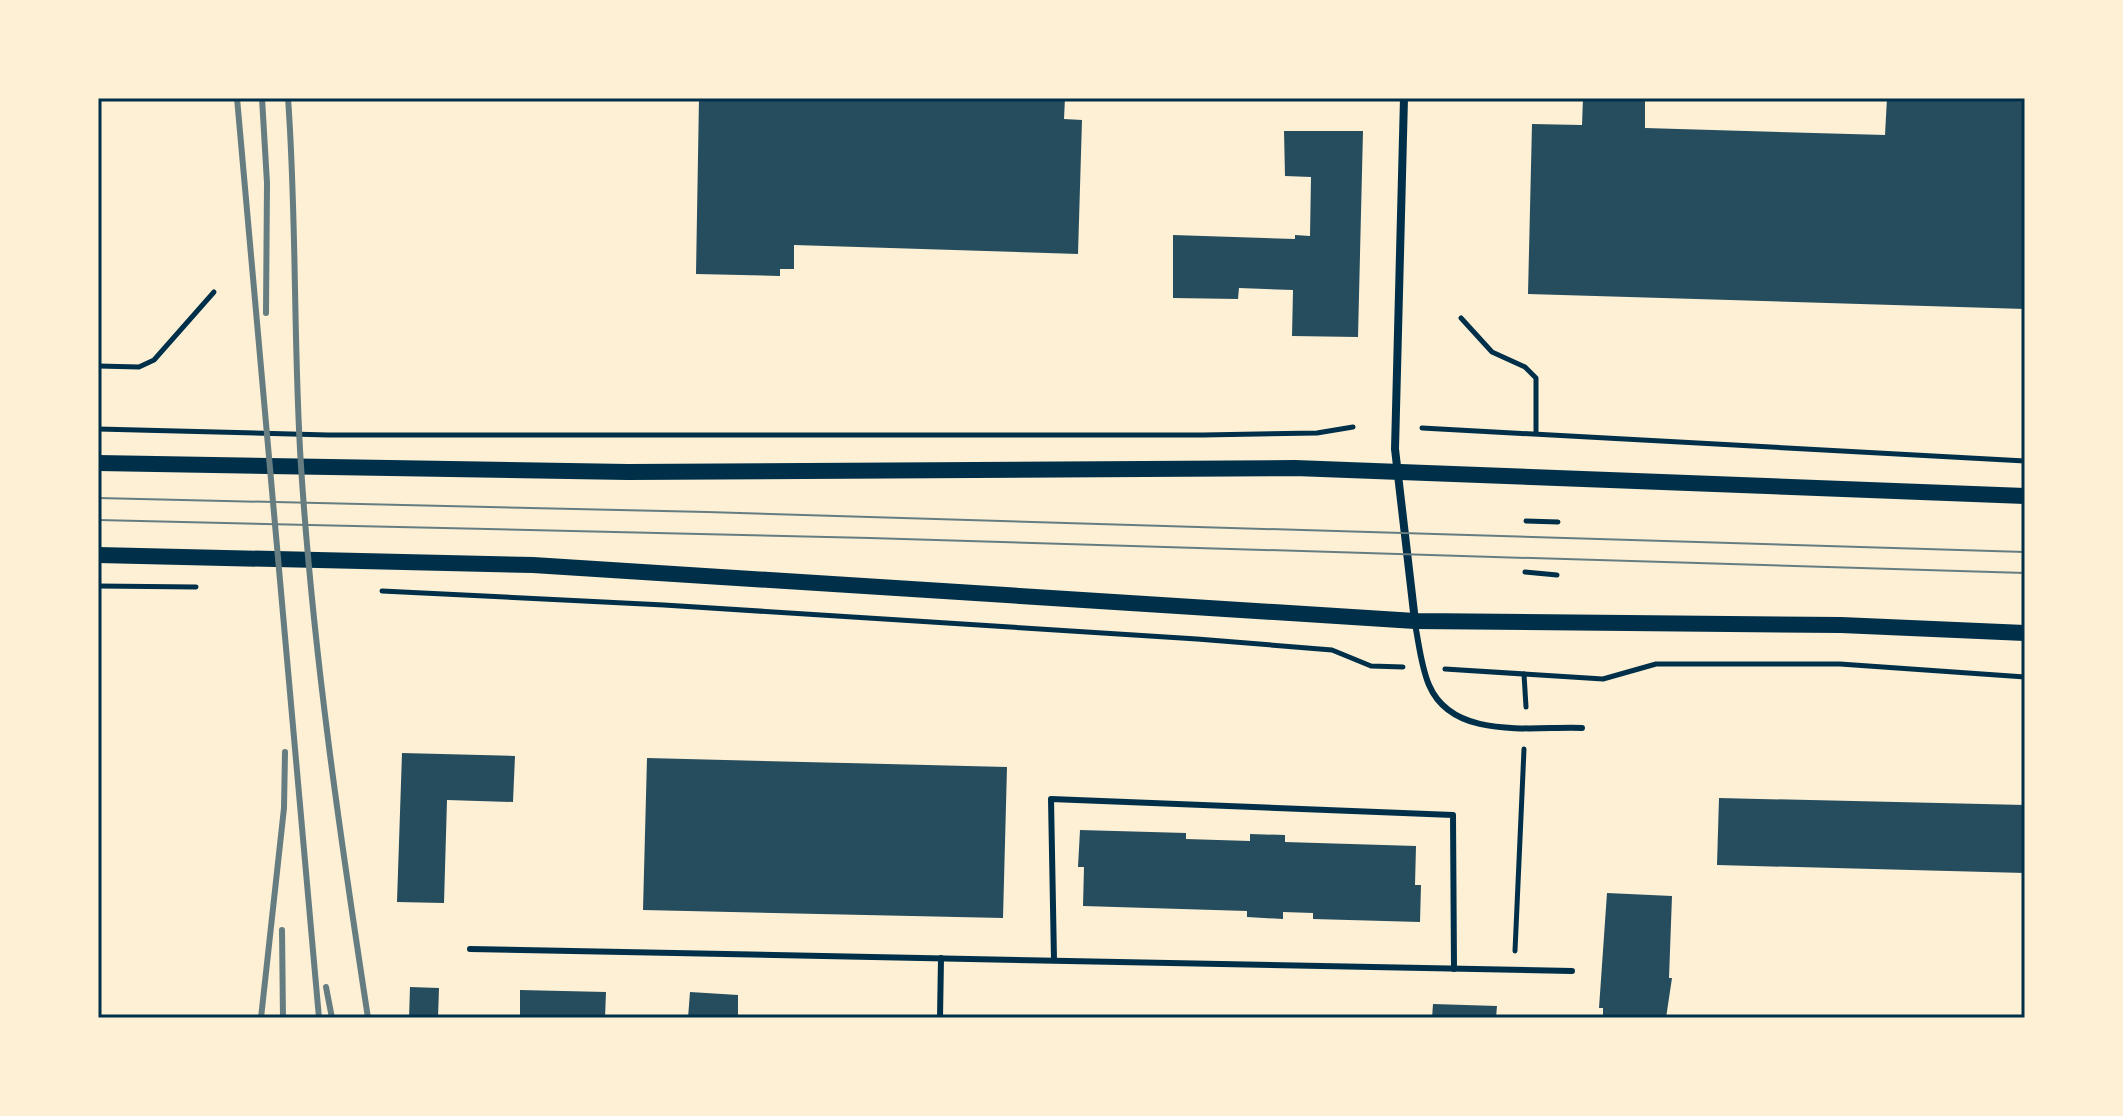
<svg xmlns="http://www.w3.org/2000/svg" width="2123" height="1116" font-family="'DejaVu Sans',sans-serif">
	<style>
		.building { fill: #264d5e }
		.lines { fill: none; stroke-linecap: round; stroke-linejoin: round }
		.path { stroke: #003049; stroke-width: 5 }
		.service { stroke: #003049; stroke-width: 6 }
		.minor { stroke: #003049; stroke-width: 8 }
		.secondary { stroke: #003049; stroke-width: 16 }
		.tram { stroke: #657d81; stroke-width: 2 }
		.rail { stroke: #657d81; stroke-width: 6 }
		.neatline { fill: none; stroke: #003049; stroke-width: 3 }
	</style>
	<rect width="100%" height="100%" fill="#fdf0d5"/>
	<g class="building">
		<path d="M699 98H1065L1064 119 1082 120 1078 254 794 245V269H780V276L696 274Z"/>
		<path d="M1583 98H1645V128L1885 135 1887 98H2025V309L1528 294 1532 124 1582 125Z"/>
		<path d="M1284 131H1363L1358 337 1292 336 1293 290 1239 288 1238 299 1173 298V235L1295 239V235L1310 236 1311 177 1285 176Z"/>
		<path d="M402 753 515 756 513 802 447 800 444 903 397 902Z"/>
		<path d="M647 758 1007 767 1003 918 643 910Z"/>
		<path d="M1719 798 2025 805V873L1717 865Z"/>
		<path d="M1080 830 1186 833V839L1250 841V834L1285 835V842L1416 846 1415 885H1421L1420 922 1313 919V913L1283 912V919L1247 917V911L1083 906 1084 867H1078Z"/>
		<path d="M1607 893 1672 896 1669 978H1672L1666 1018H1603V1008H1599Z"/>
		<path d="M410 987 439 988 438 1018H409Z"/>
		<path d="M520 990 606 992 605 1018H520Z"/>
		<path d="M690 992 738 995V1018H688Z"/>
		<path d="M1433 1004 1497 1006 1496 1018H1432Z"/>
	</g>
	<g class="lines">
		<g class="path">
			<path d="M1461 318 1492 352 1525 367 1536 378V433"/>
			<path d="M98 366 139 367 154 360 214 292"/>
			<path d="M1422 428 2025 461"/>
			<path d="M98 429 328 435H1203L1317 433 1353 427"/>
			<path d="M1526 521 1558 522"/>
			<path d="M1525 572 1557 575"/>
			<path d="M98 586 196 587"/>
			<path d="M382 591 664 605 1197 639 1332 650 1371 666 1403 667"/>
			<path d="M1445 669 1603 679 1656 664H1840L2025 677"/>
			<path d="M1524 674 1526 707"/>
			<path d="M1515 951 1524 749"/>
		</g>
		<g class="service">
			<path d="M1415 624C1419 644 1421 666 1429 685 1453 741 1532 726 1582 728"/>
			<path d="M470 949 1572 971"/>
			<path d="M1054 960 1051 799 1453 815 1454 969"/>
			<path d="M940 1018 941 958"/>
		</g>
		<path class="minor" d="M1404 98 1395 449 1415 621"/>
		<g class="secondary">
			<path d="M98 463 628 472 1295 468 2025 496"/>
			<path d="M98 555 533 565 1415 621 1841 625 2025 633"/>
		</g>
		<g class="tram">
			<path d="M98 498 707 512 2025 552"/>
			<path d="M98 520 870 538 2025 573"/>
		</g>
		<g class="rail">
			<path d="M237 98 319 1018"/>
			<path d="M262 98 267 183 266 313"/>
			<path d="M288 98C297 220 293 344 301 466 313 651 340 835 368 1018"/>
			<path d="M282 930 283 1018"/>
			<path d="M326 987 332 1018"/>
			<path d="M261 1018 284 808 285 752"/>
		</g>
	</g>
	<rect width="2123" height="1116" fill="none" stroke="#fdf0d5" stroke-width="200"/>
	<rect x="100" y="100" width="1923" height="916" class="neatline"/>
</svg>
